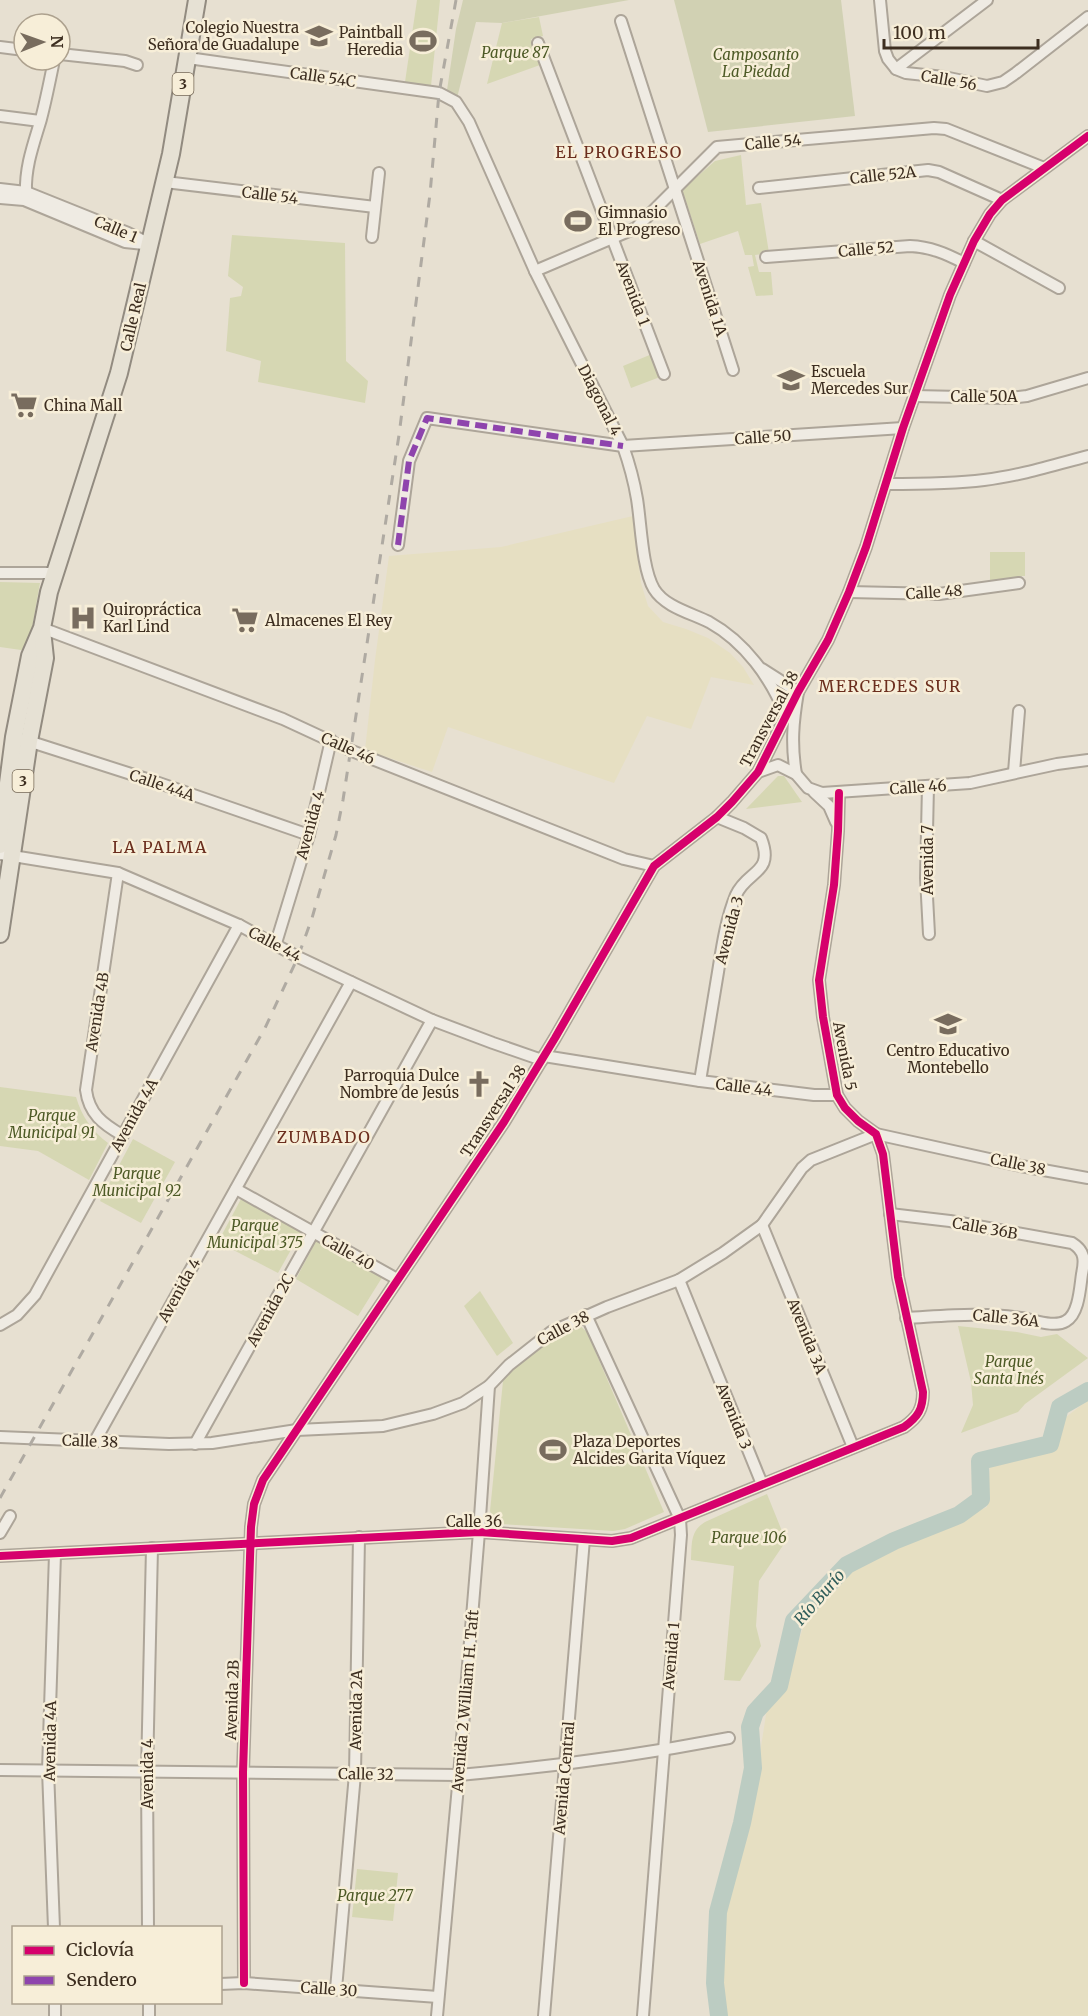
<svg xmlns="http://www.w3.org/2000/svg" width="1088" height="2016" font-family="Merriweather,serif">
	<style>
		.farmland { fill: #e6dfc2 }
		.green { fill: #d6d7b3 }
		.cemetery { fill: #d1d1b3 }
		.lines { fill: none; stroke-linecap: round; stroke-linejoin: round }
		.river { stroke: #bcccc2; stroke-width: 18 }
		.street-casing { stroke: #ada599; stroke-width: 14 }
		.primary-casing { stroke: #928b80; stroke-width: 20 }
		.street { stroke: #efebe3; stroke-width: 10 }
		.primary { stroke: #e6e1d4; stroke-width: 16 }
		.rail { stroke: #afaaa2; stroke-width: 3; stroke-dasharray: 10 10; stroke-linecap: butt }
		.quiet { stroke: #8e44ad; stroke-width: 6; stroke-dasharray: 12 6; stroke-linecap: butt }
		.cycleway-casing { stroke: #f7eed8; stroke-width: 11 }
		.cycleway { stroke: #d6006c; stroke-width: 8 }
		.labels { text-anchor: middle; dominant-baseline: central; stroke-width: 5; stroke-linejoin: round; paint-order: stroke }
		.shield { fill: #f7eed8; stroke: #756857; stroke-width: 1.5 }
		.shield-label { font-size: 14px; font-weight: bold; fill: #3d2e20 }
		.poi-label { font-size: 15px; fill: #3d2e20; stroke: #f7eed8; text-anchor: start }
		.park-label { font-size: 15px; font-style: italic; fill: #4d5a26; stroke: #f7eed8 }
		.street-label { font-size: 15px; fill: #3d2e20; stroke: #f7eed8 }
		.neighbourhood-label { font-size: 16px; letter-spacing: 1.5px; fill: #6b2e1e; stroke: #f7eed8 }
		.water-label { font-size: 16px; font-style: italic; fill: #2f5d5a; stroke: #f7eed8 }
	</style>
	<rect width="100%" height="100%" fill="#e7e0d1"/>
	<g class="farmland">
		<path d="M633 516 641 583 648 606 663 622 686 629 708 638 730 653 743 667 754 685 711 677 691 729 647 716 614 783 448 727 432 772 365 750 375 660 389 556 501 547Z"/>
		<path d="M1088 1400V2016H726L723 1989 724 1913 749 1823 768 1702 783 1691 804 1624 855 1567 987 1507 990 1466 1055 1447 1066 1417Z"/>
	</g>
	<g class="green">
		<path d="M417 0H440L431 86 405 82Z"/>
		<path d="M539 17 543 36 531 39 540 65 487 84 502 23Z"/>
		<path d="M741 155 746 205 761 203 769 253 755 255 759 272H771L773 295 756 296 748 267 754 266 752 255H745L738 231 700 244 682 190 715 161Z"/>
		<path d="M232 235 345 243 346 361 368 381 365 403 258 382 261 361 226 351 230 298 241 296 243 287 228 276Z"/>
		<path d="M652 354 660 377 631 388 623 366Z"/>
		<path d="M990 552H1025V576C1013 576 1004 585 990 587Z"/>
		<path d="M0 582 40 583 28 651 0 647Z"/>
		<path d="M778 776H784L802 802 746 809Z"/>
		<path d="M0 1087 76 1097C82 1117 92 1131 108 1143L89 1180 38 1151 0 1146Z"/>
		<path d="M133 1139 175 1162 141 1223 100 1201Z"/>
		<path d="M241 1199 301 1232 278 1273 218 1242Z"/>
		<path d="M317 1239 383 1276 358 1316 296 1279Z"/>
		<path d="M480 1291 513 1343 497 1356 464 1306Z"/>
		<path d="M579 1325 587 1332 664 1512 625 1529 613 1531 500 1524 494 1521 490 1511 503 1381C512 1362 558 1329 579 1325Z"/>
		<path d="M958 1326 1017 1332 1041 1337 1057 1334 1088 1358 1025 1404 1018 1412 961 1433 973 1405 971 1382Z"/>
		<path d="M767 1494 786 1541 759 1581 756 1626 761 1646 740 1681 724 1680 734 1566 691 1560C692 1544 690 1531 705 1522Z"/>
		<path d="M357 1869 398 1873 393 1921 352 1917Z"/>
	</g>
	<g class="cemetery">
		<path d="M463 0H629L502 23 476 22 456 102 446 97 456 29Z"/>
		<path d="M674 0H841L855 116 708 132Z"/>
	</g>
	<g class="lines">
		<path class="river" d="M719 2016 715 1983 718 1912 742 1823 753 1768 750 1727 755 1712 779 1686 794 1621 847 1565 894 1541 959 1515 981 1499 980 1461 1050 1444 1060 1407 1088 1391"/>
		<defs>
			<g id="street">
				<path d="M880 0 885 51 888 59 896 69 906 73 944 77 987 86 1003 82 1016 73 1088 17"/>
				<path d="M621 21 733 370"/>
				<path d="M538 43 664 374"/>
				<path d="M0 47 24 50"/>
				<path d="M60 54 125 61 137 65"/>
				<path d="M188 58 439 93 456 102 469 122 535 271 623 446C629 463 634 481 637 499 641 523 642 569 654 589 665 607 691 613 709 622 745 642 771 678 786 716"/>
				<path d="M896 69 987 0"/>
				<path d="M0 116 40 121"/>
				<path d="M165 182 375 207"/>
				<path d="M759 188 928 170 939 172 1002 200"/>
				<path d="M0 189 26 192 128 233 150 244"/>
				<path d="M26 192C25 166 34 143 41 119 46 100 50 80 54 60"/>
				<path d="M0 198 24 200 125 242 144 244"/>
				<path d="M372 237 379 173"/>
				<path d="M974 241 1059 288"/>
				<path d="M766 257 910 246C930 247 945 253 964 263"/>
				<path d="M535 271 636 228 717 147 934 128 946 129 1044 168"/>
				<path d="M914 396 1009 398 1027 396 1088 378"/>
				<path d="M886 484C919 484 952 484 984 480 1019 476 1054 465 1088 456"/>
				<path d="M398 545 409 461 427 418 623 446 903 428"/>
				<path d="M0 573H55"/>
				<path d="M849 592 939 594 1019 583"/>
				<path d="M42 628 283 719 352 751 624 859 654 866"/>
				<path d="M762 669 798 692C793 722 791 744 796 774"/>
				<path d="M25 740 156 782 309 835"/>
				<path d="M758 772 778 765 796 774 808 788 822 793 970 783 1057 764 1088 760"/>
				<path d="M1014 772 1019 711"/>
				<path d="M928 786 926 878 929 934"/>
				<path d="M814 792 829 806 836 822"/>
				<path d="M0 854 118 873 239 925 298 957 432 1020 493 1043 542 1060"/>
				<path d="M118 873 86 1090C89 1114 103 1124 122 1135"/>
				<path d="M276 943 309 835 331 740"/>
				<path d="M544 1056 700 1081 814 1095H837"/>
				<path d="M700 1081C706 1045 712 1008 718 972 722 947 726 919 736 895 747 870 775 874 761 838L744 828 717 817"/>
				<path d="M236 1189 397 1279"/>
				<path d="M890 1214 950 1221 1072 1243C1085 1251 1085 1260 1082 1274 1080 1287 1079 1314 1066 1321 1055 1328 1034 1320 1021 1318 982 1312 945 1316 906 1318"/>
				<path d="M762 1225 853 1447"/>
				<path d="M679 1280 762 1484"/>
				<path d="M586 1315 680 1519 681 1535 643 2016"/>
				<path d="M0 1325 17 1315 35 1295 239 925"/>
				<path d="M0 1437 169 1444 212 1443 297 1430 383 1426 433 1414 463 1403 489 1386 509 1365 551 1332 607 1307 679 1280 723 1253 762 1225 802 1168 811 1160 876 1134 1021 1166 1088 1178"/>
				<path d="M95 1441 351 982"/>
				<path d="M195 1444 432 1020"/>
				<path d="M0 1533 10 1516"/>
				<path d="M0 1556 479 1532 612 1541 631 1538 904 1427C918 1417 923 1409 923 1392L898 1277 883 1154 876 1134 858 1121 845 1108 837 1095 823 1017 819 980 834 885 838 831 839 793"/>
				<path d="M0 1770 459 1775C550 1767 640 1755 729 1738"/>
				<path d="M54 1928 48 1770 55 1554"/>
				<path d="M148 1928 147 1772 152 1548"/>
				<path d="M244 1983 243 1772 251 1527 254 1504 263 1480 504 1122 555 1038 654 866 717 817 732 802 758 772 798 692 828 640 849 592 866 547 903 428 950 295 974 241 990 214 1002 200 1088 136"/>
				<path d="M220 1984 244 1983 438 1997"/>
				<path d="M336 1989 355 1774 359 1537"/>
				<path d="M149 2002V2016"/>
				<path d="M55 2016V2002"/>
				<path d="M437 2016 459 1775 479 1532 489 1386"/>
				<path d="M544 2016 584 1539"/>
			</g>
			<g id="primary">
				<path d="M0 845 14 737 30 656 42 628 49 592 119 373 171 154 197 0"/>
				<path d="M0 934 29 741 45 658 42 630"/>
			</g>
		</defs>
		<use href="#street" class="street-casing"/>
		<use href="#primary" class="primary-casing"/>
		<use href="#street" class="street"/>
		<use href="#primary" class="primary"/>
		<path class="rail" d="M0 1498 265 1028 298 957 312 918 336 835 343 800 399 435 430 194 439 93 456 0"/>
		<path class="quiet" d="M398 545 409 461 427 418 623 446"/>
		<defs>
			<g id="cycleway">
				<path d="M0 1556 479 1532 612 1541 631 1538 904 1427C918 1417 923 1409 923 1392L898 1277 883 1154 876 1134 858 1121 845 1108 837 1095 823 1017 819 980 834 885 838 831 839 793"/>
				<path d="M244 1983 243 1772 251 1527 254 1504 263 1480 504 1122 555 1038 654 866 717 817 732 802 758 772 798 692 828 640 849 592 866 547 903 428 950 295 974 241 990 214 1002 200 1088 136"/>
			</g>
		</defs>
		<use href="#cycleway" class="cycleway-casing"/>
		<use href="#cycleway" class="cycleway"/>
	</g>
	<defs>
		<symbol id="school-bare" viewBox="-9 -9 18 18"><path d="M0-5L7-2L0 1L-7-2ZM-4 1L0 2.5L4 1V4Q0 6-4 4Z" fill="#786c5e" stroke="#f7eed8" stroke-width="2.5" paint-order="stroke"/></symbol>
		<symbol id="stadium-bare" viewBox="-9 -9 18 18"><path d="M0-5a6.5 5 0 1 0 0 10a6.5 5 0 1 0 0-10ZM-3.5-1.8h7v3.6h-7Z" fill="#786c5e" stroke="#f7eed8" stroke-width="2.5" paint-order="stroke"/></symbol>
		<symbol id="supermarket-bare" viewBox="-9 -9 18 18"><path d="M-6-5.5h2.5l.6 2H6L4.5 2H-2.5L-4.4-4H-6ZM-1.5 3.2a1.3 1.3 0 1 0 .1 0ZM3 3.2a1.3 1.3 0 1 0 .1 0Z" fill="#786c5e" stroke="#f7eed8" stroke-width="2.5" paint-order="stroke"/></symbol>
		<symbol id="hospital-bare" viewBox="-9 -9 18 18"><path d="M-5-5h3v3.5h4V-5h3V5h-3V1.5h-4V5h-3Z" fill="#786c5e" stroke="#f7eed8" stroke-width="2.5" paint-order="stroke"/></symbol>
		<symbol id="church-bare" viewBox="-9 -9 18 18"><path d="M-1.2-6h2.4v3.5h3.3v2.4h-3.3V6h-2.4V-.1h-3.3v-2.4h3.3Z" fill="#786c5e" stroke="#f7eed8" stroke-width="2.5" paint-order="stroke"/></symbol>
	</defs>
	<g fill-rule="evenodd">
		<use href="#school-bare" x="300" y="17" width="38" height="38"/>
		<use href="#stadium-bare" x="404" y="22" width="38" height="38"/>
		<use href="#stadium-bare" x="559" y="202" width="38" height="38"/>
		<use href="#school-bare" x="772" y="361" width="38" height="38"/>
		<use href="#supermarket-bare" x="5" y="386" width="38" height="38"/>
		<use href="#hospital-bare" x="64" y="599" width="38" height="38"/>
		<use href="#supermarket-bare" x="226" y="601" width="38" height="38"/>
		<use href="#school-bare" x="929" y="1005" width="38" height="38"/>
		<use href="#church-bare" x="460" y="1065" width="38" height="38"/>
		<use href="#stadium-bare" x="534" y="1431" width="38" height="38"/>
	</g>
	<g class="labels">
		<g class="shield">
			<rect x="172.5" y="73" width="21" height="22" rx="4.5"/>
			<rect x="12.5" y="770" width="21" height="22" rx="4.5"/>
		</g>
		<g class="shield-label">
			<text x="183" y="84">3</text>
			<text x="23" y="781">3</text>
		</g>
		<g class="poi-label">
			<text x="299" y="27" text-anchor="end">Colegio Nuestra<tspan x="299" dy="17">Señora de Guadalupe</tspan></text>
			<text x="403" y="32" text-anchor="end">Paintball<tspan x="403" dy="17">Heredia</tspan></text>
			<text x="598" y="212">Gimnasio<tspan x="598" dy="17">El Progreso</tspan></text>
			<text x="811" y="371">Escuela<tspan x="811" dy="17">Mercedes Sur</tspan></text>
			<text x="44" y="405">China Mall</text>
			<text x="103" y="609">Quiropráctica<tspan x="103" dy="17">Karl Lind</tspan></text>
			<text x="265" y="620">Almacenes El Rey</text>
			<text x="948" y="1050" text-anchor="middle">Centro Educativo<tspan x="948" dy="17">Montebello</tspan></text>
			<text x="459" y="1075" text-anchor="end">Parroquia Dulce<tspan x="459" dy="17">Nombre de Jesús</tspan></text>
			<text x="573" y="1441">Plaza Deportes<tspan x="573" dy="17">Alcides Garita Víquez</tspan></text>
		</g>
		<g class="park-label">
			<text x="515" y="52">Parque 87</text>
			<text x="756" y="54">Camposanto<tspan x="756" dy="17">La Piedad</tspan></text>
			<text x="52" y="1115">Parque<tspan x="52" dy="17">Municipal 91</tspan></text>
			<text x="137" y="1173">Parque<tspan x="137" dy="17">Municipal 92</tspan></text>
			<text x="255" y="1225">Parque<tspan x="255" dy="17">Municipal 375</tspan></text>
			<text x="1009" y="1361">Parque<tspan x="1009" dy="17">Santa Inés</tspan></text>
			<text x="749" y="1537">Parque 106</text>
			<text x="375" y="1895">Parque 277</text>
		</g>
		<g class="street-label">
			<text transform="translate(323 77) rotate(8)">Calle 54C</text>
			<text transform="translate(949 80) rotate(10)">Calle 56</text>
			<text transform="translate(773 142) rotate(-5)">Calle 54</text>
			<text transform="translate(883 175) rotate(-6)">Calle 52A</text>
			<text transform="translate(270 195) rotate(7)">Calle 54</text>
			<text transform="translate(116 229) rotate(23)">Calle 1</text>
			<text transform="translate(866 249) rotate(-5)">Calle 52</text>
			<text transform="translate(633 293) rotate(69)">Avenida 1</text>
			<text transform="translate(710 298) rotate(72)">Avenida 1A</text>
			<text transform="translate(133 317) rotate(-77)">Calle Real</text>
			<text x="984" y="396">Calle 50A</text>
			<text transform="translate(600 400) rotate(63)">Diagonal 4</text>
			<text transform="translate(763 437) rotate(-4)">Calle 50</text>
			<text transform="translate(934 592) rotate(-4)">Calle 48</text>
			<text transform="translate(769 719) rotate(-62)">Transversal 38</text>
			<text transform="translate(348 748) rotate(24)">Calle 46</text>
			<text transform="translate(162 785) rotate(19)">Calle 44A</text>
			<text transform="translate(918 787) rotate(-4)">Calle 46</text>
			<text transform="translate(310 825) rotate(-75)">Avenida 4</text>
			<text transform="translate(927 860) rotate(-90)">Avenida 7</text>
			<text transform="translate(729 930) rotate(-75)">Avenida 3</text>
			<text transform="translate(275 944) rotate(28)">Calle 44</text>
			<text transform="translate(97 1012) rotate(-81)">Avenida 4B</text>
			<text transform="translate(845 1056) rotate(79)">Avenida 5</text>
			<text transform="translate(744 1087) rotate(7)">Calle 44</text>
			<text transform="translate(493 1111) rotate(-57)">Transversal 38</text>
			<text transform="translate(134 1115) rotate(-61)">Avenida 4A</text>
			<text transform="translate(1018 1164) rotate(12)">Calle 38</text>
			<text transform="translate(985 1228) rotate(10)">Calle 36B</text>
			<text transform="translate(348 1252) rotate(29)">Calle 40</text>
			<text transform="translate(179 1290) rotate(-61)">Avenida 4</text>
			<text transform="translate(270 1310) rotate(-61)">Avenida 2C</text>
			<text transform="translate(1006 1318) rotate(6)">Calle 36A</text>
			<text transform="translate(563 1328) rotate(-28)">Calle 38</text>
			<text transform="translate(807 1336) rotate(68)">Avenida 3A</text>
			<text transform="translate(734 1416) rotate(68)">Avenida 3</text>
			<text transform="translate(90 1441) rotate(2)">Calle 38</text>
			<text x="474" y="1521">Calle 36</text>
			<text transform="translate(671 1656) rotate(-85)">Avenida 1</text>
			<text transform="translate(232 1700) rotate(-88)">Avenida 2B</text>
			<text transform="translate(465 1701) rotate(-85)">Avenida 2 William H. Taft</text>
			<text transform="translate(356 1710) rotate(-89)">Avenida 2A</text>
			<text transform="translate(50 1741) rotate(-89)">Avenida 4A</text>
			<text transform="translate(147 1774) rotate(-90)">Avenida 4</text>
			<text transform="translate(366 1774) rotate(1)">Calle 32</text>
			<text transform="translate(564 1778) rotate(-85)">Avenida Central</text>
			<text transform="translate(329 1989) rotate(4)">Calle 30</text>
		</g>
		<g class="neighbourhood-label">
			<text x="619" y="152">EL PROGRESO</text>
			<text x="890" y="686">MERCEDES SUR</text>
			<text x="160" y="847">LA PALMA</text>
			<text x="324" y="1137">ZUMBADO</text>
		</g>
		<g class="water-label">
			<text transform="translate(819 1597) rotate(-49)">Río Burío</text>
		</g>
	</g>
	<rect x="12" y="1926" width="210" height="78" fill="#f7eed8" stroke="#ada18e" stroke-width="1.5"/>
	<rect x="24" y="1946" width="30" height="9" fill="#d6006c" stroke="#ada18e" stroke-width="1.5"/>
	<text x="66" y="1956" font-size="18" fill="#3d2e20">Ciclovía</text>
	<rect x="24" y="1976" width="30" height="9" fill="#8e44ad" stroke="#ada18e" stroke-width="1.5"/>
	<text x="66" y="1986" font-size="18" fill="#3d2e20">Sendero</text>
	<g transform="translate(42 42) rotate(89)"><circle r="28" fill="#f7eed8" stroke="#ada18e" stroke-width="1.5"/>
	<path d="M0-4.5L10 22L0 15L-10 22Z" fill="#786c5e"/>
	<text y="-9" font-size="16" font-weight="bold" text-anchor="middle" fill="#3d2e20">N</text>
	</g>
	<path d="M884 39v9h154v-9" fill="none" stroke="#3d2e20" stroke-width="3"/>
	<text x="893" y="39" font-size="18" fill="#3d2e20" stroke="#f7eed8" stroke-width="4.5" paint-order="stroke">100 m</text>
</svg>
